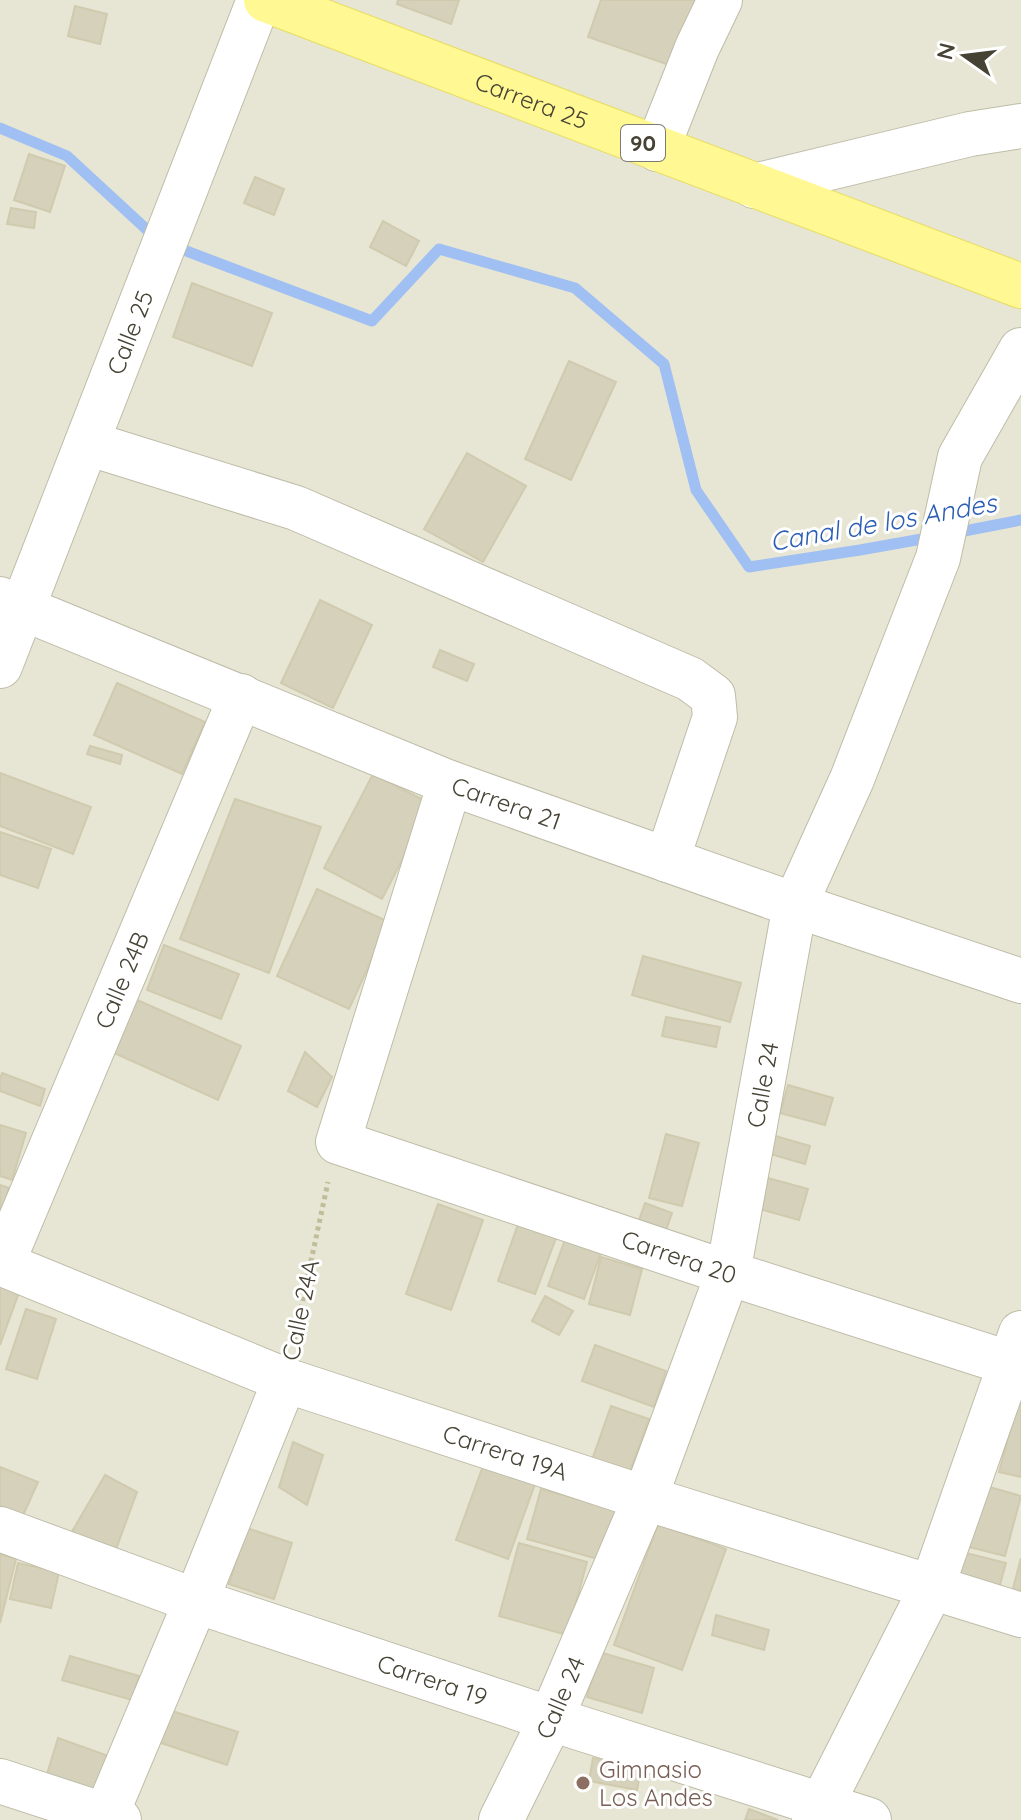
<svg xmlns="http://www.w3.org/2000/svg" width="1021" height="1820" font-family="Quicksand,sans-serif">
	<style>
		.residential { fill: #e7e6d4 }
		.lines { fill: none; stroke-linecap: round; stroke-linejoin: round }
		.stream { stroke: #a0bff2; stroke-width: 11 }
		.building { fill: #d5d1bb; stroke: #d0caae; stroke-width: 2 }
		.minor-casing { stroke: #bfbca8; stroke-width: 46 }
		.primary-casing { stroke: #e7dc60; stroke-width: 46 }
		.path { stroke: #c1bc99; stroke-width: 5; stroke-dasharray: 4 4; stroke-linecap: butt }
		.minor { stroke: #fff; stroke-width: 44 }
		.primary { stroke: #fff893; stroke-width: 44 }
		.education-dot { fill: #8d6e63; stroke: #fff; stroke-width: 3 }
		.labels { text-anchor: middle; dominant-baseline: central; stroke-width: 6; stroke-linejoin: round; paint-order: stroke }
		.shield { fill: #fff; stroke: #7e7b72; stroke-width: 2 }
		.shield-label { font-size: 22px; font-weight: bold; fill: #464335 }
		.street-label { font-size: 24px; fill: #464335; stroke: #fff }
		.education-label { font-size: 24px; fill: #785e54; stroke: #fff; text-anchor: start }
		.water-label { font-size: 26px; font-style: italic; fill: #2b5db5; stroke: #fff }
	</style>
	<rect width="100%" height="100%" fill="#f3f2e6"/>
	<rect class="residential" x="0" y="0" width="1021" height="1820"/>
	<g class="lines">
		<g class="stream">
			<path d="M0 128 67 156 157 239"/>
			<path d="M173 246 372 321 439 249 575 288 664 364 696 490 749 567 860 550 933 537"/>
			<path d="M954 533 1021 520"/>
		</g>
	</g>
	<g class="building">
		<path d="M398 0H459L451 24 397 4Z"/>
		<path d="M601 0H700L695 74 588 37Z"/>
		<path d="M75 6 107 14 100 44 68 36Z"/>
		<path d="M29 154 65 166 50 212 14 200Z"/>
		<path d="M255 177 284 189 274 215 244 203Z"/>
		<path d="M11 208 36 212 34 228 7 224Z"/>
		<path d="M383 221 419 241 406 266 370 247Z"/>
		<path d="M192 283 272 313 252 366 173 337Z"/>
		<path d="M569 361 616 382 571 480 525 459Z"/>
		<path d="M467 453 526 486 483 562 424 529Z"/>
		<path d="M320 600 372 625 333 708 281 683Z"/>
		<path d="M440 650 474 664 467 681 433 667Z"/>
		<path d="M117 683 205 722 182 774 94 735Z"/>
		<path d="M90 746 122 755 120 764 87 754Z"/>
		<path d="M0 773 91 807 73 854 0 826Z"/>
		<path d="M373 774 431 804 382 899 324 868Z"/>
		<path d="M235 799 321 827 269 973 180 939Z"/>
		<path d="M0 832 51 849 38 888 0 875Z"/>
		<path d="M317 889 389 922 349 1009 277 976Z"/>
		<path d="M164 945 239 974 221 1019 147 990Z"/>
		<path d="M643 956 741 983 730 1022 632 995Z"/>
		<path d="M135 999 241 1046 218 1100 112 1052Z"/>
		<path d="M666 1017 720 1027 716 1047 662 1036Z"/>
		<path d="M305 1052 332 1077 317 1107 288 1091Z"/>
		<path d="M2 1073 45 1089 40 1106 0 1091V1080Z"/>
		<path d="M788 1085 833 1098 825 1125 780 1113Z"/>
		<path d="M0 1125 26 1133 12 1180 0 1176Z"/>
		<path d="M666 1134 699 1143 682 1206 649 1198Z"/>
		<path d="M772 1135 810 1146 805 1164 767 1153Z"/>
		<path d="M764 1177 808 1189 799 1220 756 1208Z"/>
		<path d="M0 1185 9 1188 0 1218Z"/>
		<path d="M645 1203 672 1213 665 1233 638 1223Z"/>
		<path d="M438 1204 483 1220 451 1310 406 1294Z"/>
		<path d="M518 1224 556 1238 535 1294 498 1281Z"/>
		<path d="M566 1237 602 1250 584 1299 548 1286Z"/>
		<path d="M601 1257 642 1269 630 1315 589 1304Z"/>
		<path d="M0 1276 22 1284 0 1345Z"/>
		<path d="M545 1296 573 1311 559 1335 532 1321Z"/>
		<path d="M26 1309 56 1319 37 1379 6 1369Z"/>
		<path d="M595 1345 666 1371 654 1407 582 1381Z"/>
		<path d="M1019 1398 1021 1399V1477L999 1472Z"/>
		<path d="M611 1406 649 1419 629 1474 592 1460Z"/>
		<path d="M293 1442 323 1455 307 1505 279 1487Z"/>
		<path d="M483 1466 535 1484 508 1559 456 1540Z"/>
		<path d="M0 1467 38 1482 21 1520 0 1511Z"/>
		<path d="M105 1475 137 1492 112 1560 70 1535Z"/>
		<path d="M986 1486 1021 1496 1005 1556 969 1547Z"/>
		<path d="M541 1489 622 1511 608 1562 527 1539Z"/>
		<path d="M658 1524 726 1549 682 1670 614 1645Z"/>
		<path d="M247 1528 292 1543 274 1599 229 1584Z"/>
		<path d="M519 1543 587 1562 567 1635 499 1616Z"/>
		<path d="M958 1551 1006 1563 999 1588 952 1575Z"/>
		<path d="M0 1554 16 1559 0 1623Z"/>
		<path d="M1021 1558V1595L1012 1592Z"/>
		<path d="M18 1563 59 1572 51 1608 10 1599Z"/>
		<path d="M716 1615 769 1630 764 1650 712 1635Z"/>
		<path d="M599 1652 654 1668 642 1713 587 1697Z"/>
		<path d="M70 1656 139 1676 132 1700 62 1680Z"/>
		<path d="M169 1710 238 1732 227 1765 158 1742Z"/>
		<path d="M58 1738 117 1759 105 1794 47 1774Z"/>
		<path d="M593 1758 641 1768 637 1790 589 1781Z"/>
		<path d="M749 1809 778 1820H745Z"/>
	</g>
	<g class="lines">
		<defs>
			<g id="minor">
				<path d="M657 149 697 48 720 0"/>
				<path d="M754 186 970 134 1021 126"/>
				<path d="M87 443 296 508 690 679 713 696 715 717 667 860"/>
				<path id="s1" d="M0 599 450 783 795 905 1021 981"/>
				<path id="s2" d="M0 666 259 0"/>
				<path id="s3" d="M450 783 338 1142 728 1273 1021 1367"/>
				<path id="s4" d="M0 1263 285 1380 645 1498 1021 1615"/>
				<path id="s5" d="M2 1264 241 696"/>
				<path id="s6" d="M0 1529 196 1601 551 1719 869 1820"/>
				<path d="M0 1781 119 1820"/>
				<path d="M104 1820 196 1601 285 1380"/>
				<path id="s7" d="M501 1820 551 1719 645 1498 728 1273 795 905 852 779 938 558 960 457 1021 350"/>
				<path d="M814 1820 932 1587 1021 1333"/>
			</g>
			<g id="primary">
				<path id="s8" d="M266 0 1021 286"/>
			</g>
		</defs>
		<use href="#minor" class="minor-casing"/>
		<use href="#primary" class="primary-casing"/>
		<path class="path" d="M294 1340 328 1182"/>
		<use href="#minor" class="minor"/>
		<use href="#primary" class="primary"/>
	</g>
	<circle class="education-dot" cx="583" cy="1783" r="8"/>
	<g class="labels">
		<rect class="shield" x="621" y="125" width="44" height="36" rx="6"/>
		<g class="shield-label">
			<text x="643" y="143">90</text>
		</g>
		<g class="street-label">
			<text stroke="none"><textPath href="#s8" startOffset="284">Carrera 25</textPath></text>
			<text stroke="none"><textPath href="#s2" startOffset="358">Calle 25</textPath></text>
			<text stroke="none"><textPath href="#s1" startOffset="546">Carrera 21</textPath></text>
			<text stroke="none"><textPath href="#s5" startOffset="308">Calle 24B</textPath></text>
			<text stroke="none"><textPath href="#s7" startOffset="784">Calle 24</textPath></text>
			<text stroke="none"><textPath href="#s3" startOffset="736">Carrera 20</textPath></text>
			<text transform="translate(300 1310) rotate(-78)">Calle 24A</text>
			<text stroke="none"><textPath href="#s4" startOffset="540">Carrera 19A</textPath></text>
			<text stroke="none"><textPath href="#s6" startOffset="458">Carrera 19</textPath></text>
			<text stroke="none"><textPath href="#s7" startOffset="136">Calle 24</textPath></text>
		</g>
		<g class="education-label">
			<text x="599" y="1769">Gimnasio<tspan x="599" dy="28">Los Andes</tspan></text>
		</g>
		<g class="water-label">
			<text transform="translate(883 522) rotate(-10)">Canal de los Andes</text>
		</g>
	</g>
	<g transform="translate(965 56) rotate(284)" stroke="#ffffff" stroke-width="6" paint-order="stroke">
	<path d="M0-6L14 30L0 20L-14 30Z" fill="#464335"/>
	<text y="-12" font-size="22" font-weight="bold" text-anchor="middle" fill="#464335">N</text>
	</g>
</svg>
